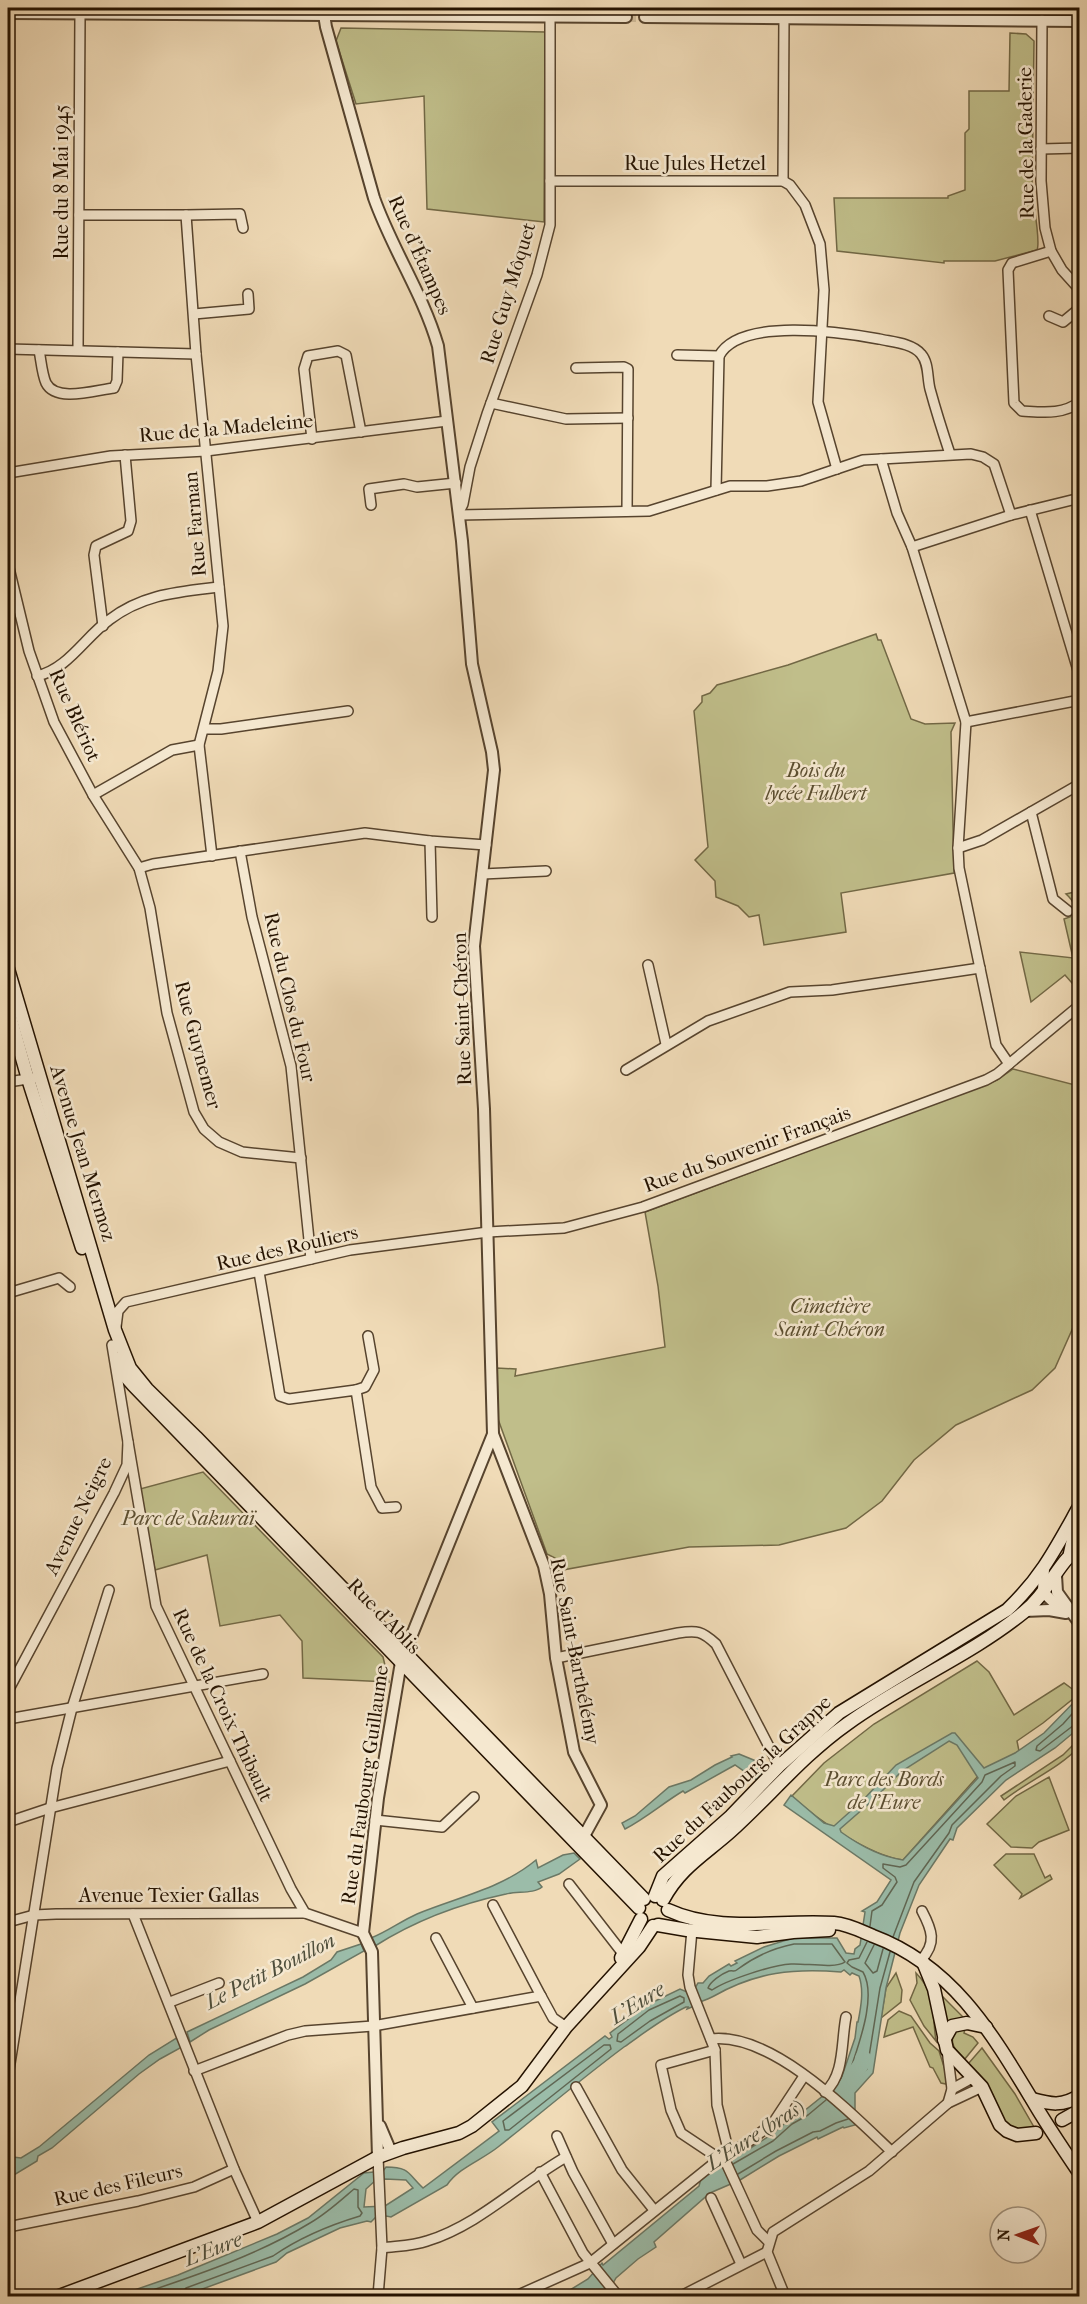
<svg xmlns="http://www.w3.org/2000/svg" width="1087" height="2304" font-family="'IM FELL French Canon',serif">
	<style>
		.green { fill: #c0be8a; stroke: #726845; stroke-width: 1.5 }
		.water { fill: #9bbca9; stroke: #6b7865; stroke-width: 1.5; fill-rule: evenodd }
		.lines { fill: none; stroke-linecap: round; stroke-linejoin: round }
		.shore { stroke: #606754; stroke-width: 1.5 }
		.river { stroke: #9bbca9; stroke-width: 16 }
		.tertiary-tunnel { stroke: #d1bd9c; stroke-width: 10; stroke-dasharray: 10 5; stroke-linecap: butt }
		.minor-casing { stroke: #57442e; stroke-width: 12 }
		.tertiary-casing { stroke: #57442e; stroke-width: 14 }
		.secondary-casing { stroke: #241200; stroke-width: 15 }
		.minor { stroke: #f5e8d0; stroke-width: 9 }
		.tertiary { stroke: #f5e8d0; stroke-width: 10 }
		.secondary { stroke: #f5e8d0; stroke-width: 12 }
		.labels { text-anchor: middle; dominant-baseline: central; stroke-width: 5; stroke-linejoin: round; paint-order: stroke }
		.street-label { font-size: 20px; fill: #241200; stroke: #f5e8d0 }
		.park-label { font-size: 20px; font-style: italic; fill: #5b4e30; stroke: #f5e8d0 }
		.water-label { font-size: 21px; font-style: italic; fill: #4e4e3b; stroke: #f5e8d0 }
	</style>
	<rect width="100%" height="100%" fill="#f0dbb7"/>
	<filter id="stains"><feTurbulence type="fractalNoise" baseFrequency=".00333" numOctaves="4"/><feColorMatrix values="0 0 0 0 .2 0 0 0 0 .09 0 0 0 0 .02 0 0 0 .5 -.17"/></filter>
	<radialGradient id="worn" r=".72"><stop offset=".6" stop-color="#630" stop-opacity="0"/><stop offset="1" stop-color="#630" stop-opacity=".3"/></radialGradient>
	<g class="green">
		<path d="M341 28 545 32 544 222 427 209 424 96 356 104 336 41Z"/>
		<path d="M1010 33 1026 34 1034 41 1032 190C1033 203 1041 241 1037 250L995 261H944V263L837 251 834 198H948V196L965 190V133L969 129V91H1009Z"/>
		<path d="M876 634 878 640H881L911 719 925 724 955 723 951 732 954 873 841 893 846 932 764 945 759 915 749 917 738 906 716 897 715 881 695 860 708 847 694 711 702 702V696L710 693 717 685 788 665Z"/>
		<path d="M1079 891V991L1065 975 1031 1002 1020 952 1073 958 1064 919 1070 917C1076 907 1075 902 1066 894Z"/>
		<path d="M1013 1069 1079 1086V1314L1055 1368 1032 1390 956 1425 914 1460 882 1501 846 1528 779 1545 689 1547 557 1571 555 1558 547 1554 498 1419 497 1368 516 1369 515 1376 665 1347 658 1286 645 1212 997 1080Z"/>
		<path d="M203 1472 383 1657 389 1682 303 1678 302 1641 280 1615 220 1626 207 1555 155 1570 140 1489Z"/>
		<path d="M977 1661 989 1672 1014 1715 1064 1683 1079 1694 1043 1723 1017 1741 1019 1751 978 1776 903 1860C870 1856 817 1820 792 1796L824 1763 874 1724Z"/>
		<path d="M1079 1739V1747C1058 1769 1028 1781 1004 1800L1001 1796 1063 1755Z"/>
		<path d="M1049 1777 1069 1830 1039 1842 1032 1848 1011 1847 987 1824 1016 1796Z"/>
		<path d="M1006 1854H1034L1045 1878 1050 1875 1052 1879 1020 1898 1022 1894 994 1865Z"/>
		<path d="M896 1973 902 1990 901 2002 881 2018 886 1988Z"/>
		<path d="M916 1973C936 1993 932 2015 936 2041L924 2026 910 2000 917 1983Z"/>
		<path d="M939 1993 964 2018 946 2029Z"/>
		<path d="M899 2011 911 2016 930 2043 939 2051 946 2073V2084L941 2083 933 2068 930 2067 913 2027 884 2037 888 2020Z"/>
		<path d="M965 2029 964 2033 973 2037 978 2043 964 2060C956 2051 949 2044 954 2032Z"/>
		<path d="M982 2048 1015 2094 1034 2127C1026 2130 1018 2131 1011 2127 997 2119 977 2079 968 2064Z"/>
		<path d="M1079 2221V2296H1069L1074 2285 1076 2226Z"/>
	</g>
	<g class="water">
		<path d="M1079 1697V1728L1055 1748 1006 1780 957 1828 953 1840 950 1839 919 1885 900 1933 886 1988 873 2073 855 2093V2125L844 2128 843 2127 818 2139 817 2137 779 2156 740 2180 710 2193 654 2242 656 2247 638 2259 616 2278 612 2285 595 2296H560L588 2279 602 2263 603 2265 699 2186 701 2179 732 2156 749 2149 771 2135 802 2109 804 2111 840 2082 855 2038 857 2022H858C861 2007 864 1990 859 1976L852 1973 850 1975 844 1970 841 1972C794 1968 756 1972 714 1996 707 2000 699 2002 692 2005V2007L687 2009 688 2007H686C663 2018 644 2033 624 2047 581 2079 540 2114 498 2147 482 2160 458 2168 447 2185L391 2217 386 2216 380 2220 375 2218 371 2222 367 2221 340 2228 287 2253 276 2262 186 2295V2296H117L178 2275 277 2234 308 2218 364 2173 383 2171 386 2167C410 2167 408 2174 423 2188L499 2131 492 2122 605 2036 609 2039 612 2037 610 2033 647 2005 680 1989 687 1992 695 1988 698 1983H703L709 1976 729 1964 731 1966 737 1963 735 1961 764 1947 793 1938H837L846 1953 854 1954 855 1949 860 1945 865 1912 862 1911 877 1902 891 1880 784 1805 791 1795 824 1823 834 1826 863 1800 896 1765 952 1733H955L984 1768 1015 1753 1044 1733ZM949 1741 957 1745 978 1778 903 1860C881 1857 859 1845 841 1832L840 1829 872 1801 902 1771ZM385 2179 406 2180 413 2188 385 2206 364 2207 366 2189 376 2180Z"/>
		<path d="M739 1754 756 1761 767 1771 758 1781 735 1765 685 1793 683 1791C663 1803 646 1818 625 1829L622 1823 635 1816 669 1787 691 1780 715 1765 732 1757 731 1756Z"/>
		<path d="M574 1853 580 1859 559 1874 538 1882 542 1887C534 1894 517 1891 506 1894 459 1904 416 1920 375 1946L371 1938C387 1932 401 1921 417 1914 458 1897 501 1889 536 1860L538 1868 563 1855Z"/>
		<path d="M361 1944 364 1951 305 1984 209 2030 190 2042 187 2032 303 1977 331 1960 337 1952Z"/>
		<path d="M178 2037 182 2047 160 2059 139 2074 52 2148 38 2156 37 2161 14 2175 12 2171 8 2172V2159L13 2157 21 2158 39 2147 149 2055Z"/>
	</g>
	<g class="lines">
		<g class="shore">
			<path d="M1080 1705 1063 1724 1037 1746 1036 1750 1040 1751 1074 1725 1080 1724"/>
			<path d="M870 1926 872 1911 882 1905 897 1882 895 1877 883 1868V1864L900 1867 906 1865 982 1782 985 1775 1015 1762V1766L1001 1776 952 1825 949 1833 914 1882 893 1937"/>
			<path d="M867 1942 859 1958 849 1960 847 1963 852 1967 863 1972C877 1996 859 2043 851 2068L859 2076 867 2069 880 1988 890 1952"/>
			<path d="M794 1944H832L845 1962C835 1969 805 1963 791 1964 772 1965 727 1980 712 1990L708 1988C710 1982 721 1974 729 1971 735 1970 733 1973 738 1969 754 1957 774 1948 794 1944Z"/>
			<path d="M874 1945 865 1963 873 1973 877 1971 883 1949"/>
			<path d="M680 1996 684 1998V2002L650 2021 621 2042 617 2041 618 2034 649 2010Z"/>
			<path d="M604 2045H610L611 2049 509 2130H505L503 2121Z"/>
			<path d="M733 2164 773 2141 792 2124 808 2115 826 2100"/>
			<path d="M738 2174 776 2151 813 2132 820 2131 836 2123 848 2119"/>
			<path d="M135 2296C194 2276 256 2256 310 2223 326 2214 340 2201 354 2189L358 2190V2207L362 2213 360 2216C330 2225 299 2238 273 2256L186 2288 183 2292 182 2296"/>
		</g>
		<path class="river" d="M834 2104 862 2063 863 2058"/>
		<path class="tertiary-tunnel" d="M626 17H645"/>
		<defs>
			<g id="minor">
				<path d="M656 8V17"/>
				<path d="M941 19V8"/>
				<path d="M1042 20 1041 181 1045 228 1051 251 1062 270 1080 290"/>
				<path d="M1041 149 1080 148"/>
				<path d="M550 181H783L790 185 805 205 820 244 824 290 818 402 837 469"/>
				<path d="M783 181 784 17"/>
				<path d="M79 215H186L196 354 223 626 218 671 199 745 212 856"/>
				<path d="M186 215 240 214 243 228"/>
				<path d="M1051 251 1012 263 1008 270 1014 403 1022 411C1043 412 1062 415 1080 402"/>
				<path d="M194 314 249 309 248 294"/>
				<path d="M1049 316 1063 322 1080 308"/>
				<path d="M8 349 196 354"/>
				<path d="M78 349 80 15"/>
				<path d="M39 350C41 360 42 374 46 383 56 403 96 390 114 388L117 381 118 352"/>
				<path d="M677 355 719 356C740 317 841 332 879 339 892 342 912 343 921 354 929 363 927 377 930 389 936 411 943 433 950 454"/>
				<path d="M576 368 624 367 628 369 627 511"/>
				<path d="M491 403 566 419 628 418"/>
				<path d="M312 439 304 369 308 356 338 351 346 355 361 432"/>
				<path d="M881 459 897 513 912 547 966 722 958 848 959 868 996 1045 1009 1064"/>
				<path d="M8 473 111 456 206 451 447 421"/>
				<path d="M716 490 719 356"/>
				<path d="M371 505 369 489 404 484 417 487 456 483"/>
				<path d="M1030 510 1080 677"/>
				<path d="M459 512 463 504 470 467 487 414 537 275 550 225V16"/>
				<path d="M459 515 649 511 730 486H767L801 481 863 460 971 454 983 457 994 464 1011 515"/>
				<path d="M912 547 1011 515 1080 498"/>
				<path d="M8 564 29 651 54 722 93 795 139 868 150 908 167 1013 194 1112 204 1129 219 1142 242 1152 301 1158"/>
				<path d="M103 626 94 555 96 546 128 531 131 521 125 455"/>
				<path d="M37 676C68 669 85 637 109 620 143 594 178 592 219 587"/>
				<path d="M966 722 1080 700"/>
				<path d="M204 729H221L348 711"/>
				<path d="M93 795 172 750 199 745"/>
				<path d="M1031 812 1053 899 1068 911"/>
				<path d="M430 841 432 917"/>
				<path d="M958 848 982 840 1080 784"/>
				<path d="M240 851 252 917 291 1066 311 1259"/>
				<path d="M139 868 153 864 365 833 430 841 486 845"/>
				<path d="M482 874 546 871"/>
				<path d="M648 965 666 1044"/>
				<path d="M626 1070 708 1021 790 992 832 990 980 968"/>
				<path d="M8 1082 34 1078"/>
				<path d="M259 1272 280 1396 289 1399 356 1390 371 1487 382 1508 396 1507"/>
				<path d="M8 1293 59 1278 70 1287"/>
				<path d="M116 1327 118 1311 126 1302 350 1250 488 1232 564 1228 643 1207 986 1080 997 1074 1080 1005"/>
				<path d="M356 1390 365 1387 374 1370 368 1336"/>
				<path d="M128 1442 156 1606 291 1889 305 1913 363 1933"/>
				<path d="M556 1658 678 1633C697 1630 702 1631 716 1644L779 1766"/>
				<path d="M8 1691 114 1493 127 1465 128 1442 112 1345"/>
				<path d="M8 1719 263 1674"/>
				<path d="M375 1820 442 1827 474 1797"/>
				<path d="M8 1822 50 1808 230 1761"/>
				<path d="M569 1884 624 1955"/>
				<path d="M493 1905 541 1996"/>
				<path d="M133 1914 234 2169 258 2222"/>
				<path d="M8 1922 34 1915 56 1914 305 1913"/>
				<path d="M692 1930 688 1975 690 1987 715 2050 717 2105 729 2153"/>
				<path d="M436 1938 473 2008"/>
				<path d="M921 1960C937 1943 932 1930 922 1911"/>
				<path d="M170 2002 219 1983"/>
				<path d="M711 2039C772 2032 850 2112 892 2152"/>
				<path d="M715 2050 661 2065 671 2110 681 2133 720 2159"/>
				<path d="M947 2050 952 2089 948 2103"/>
				<path d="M194 2071 288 2035 305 2031 373 2026 541 1996 553 2018 566 2027"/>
				<path d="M8 2076 57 1768 72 1708 109 1590"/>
				<path d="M576 2087 622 2170 654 2210"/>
				<path d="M952 2089 974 2077"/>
				<path d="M825 2092C845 2075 841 2041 846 2017"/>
				<path d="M557 2136 573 2172 613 2244"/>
				<path d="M723 2156 757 2230 768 2241"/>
				<path d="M540 2172 583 2253 618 2296"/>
				<path d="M711 2198 741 2264"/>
				<path d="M8 2227 138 2201 194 2187 234 2169"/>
				<path d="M382 2248C396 2246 413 2246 427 2241 479 2225 520 2183 566 2157"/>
				<path d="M378 2296 382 2248 378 2157"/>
				<path d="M516 2296 590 2263 723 2156 747 2143 773 2123 804 2076"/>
				<path d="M681 2296 767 2252"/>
				<path d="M785 2296 767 2252 773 2232 869 2171 948 2103 982 2087"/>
			</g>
			<g id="tertiary">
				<path d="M323 8 326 27 374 198C392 249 423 294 438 346L462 541 472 664 492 752 494 770 474 946 484 1109 493 1434 544 1566 550 1594 556 1658 574 1752 601 1805 584 1836"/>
				<path d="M8 13 626 17"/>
				<path d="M645 17 1080 21"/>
				<path d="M1044 1568 1043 1592 1063 1611"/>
				<path d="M1056 1575 1057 1592 1080 1624"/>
				<path d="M1025 1611 1049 1610 1066 1613"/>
				<path d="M380 2126 391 2152"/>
				<path d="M378 2157 372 1952 363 1933 378 1798 401 1662 493 1434"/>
			</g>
			<g id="secondary">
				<path d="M8 969 115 1330 130 1368 147 1389 196 1437 644 1899"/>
				<path d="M8 1009 28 1079 82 1248"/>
				<path d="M118 1359 126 1377 133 1385 639 1908"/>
				<path d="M1070 1553 1078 1517"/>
				<path d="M655 1896 663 1876 731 1816 779 1766 839 1713 1007 1610C1042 1577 1057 1546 1080 1505"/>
				<path d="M663 1900C680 1868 704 1855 730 1832 769 1797 803 1755 847 1724 903 1683 970 1656 1024 1612 1047 1594 1057 1564 1080 1546"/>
				<path d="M668 1910C720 1934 780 1919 834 1923 848 1924 861 1931 873 1936 951 1965 990 2030 1031 2098 1046 2124 1063 2149 1080 2174"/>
				<path d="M658 1925 687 1930 757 1937 793 1932 829 1930"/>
				<path d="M621 1958 641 1919"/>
				<path d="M923 1962 934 1989 947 2050 982 2087 1000 2125 1007 2131 1017 2135 1036 2133"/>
				<path d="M944 2040 952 2026 967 2023 986 2027"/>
				<path d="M1032 2099C1050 2104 1063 2107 1080 2095"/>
				<path d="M1062 2120 1080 2110"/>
				<path d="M59 2296 258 2222 378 2157 403 2148 459 2133 472 2126 522 2086 566 2027 639 1947 653 1926"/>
			</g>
		</defs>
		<use href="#minor" class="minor-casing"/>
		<use href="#tertiary" class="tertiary-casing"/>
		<use href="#secondary" class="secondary-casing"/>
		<use href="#minor" class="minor"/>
		<use href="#tertiary" class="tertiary"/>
		<use href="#secondary" class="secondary"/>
	</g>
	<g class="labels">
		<g class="street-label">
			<text transform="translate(1026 143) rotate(-91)">Rue de la Gaderie</text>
			<text x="695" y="163">Rue Jules Hetzel</text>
			<text transform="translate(61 182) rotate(-90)">Rue du 8 Mai 1945</text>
			<text transform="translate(420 255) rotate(66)">Rue d'Étampes</text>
			<text transform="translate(508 293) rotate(-73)">Rue Guy Môquet</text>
			<text transform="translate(226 428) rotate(-5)">Rue de la Madeleine</text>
			<text transform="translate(195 524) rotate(-95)">Rue Farman</text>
			<text transform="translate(75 715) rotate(66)">Rue Blériot</text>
			<text transform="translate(290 997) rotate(77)">Rue du Clos du Four</text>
			<text transform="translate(462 1009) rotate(-92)">Rue Saint-Chéron</text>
			<text transform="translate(198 1045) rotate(75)">Rue Guynemer</text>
			<text transform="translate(747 1149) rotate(-20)">Rue du Souvenir Français</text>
			<text transform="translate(83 1153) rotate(73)">Avenue Jean Mermoz</text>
			<text transform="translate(287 1248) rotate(-13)">Rue des Rouliers</text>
			<text transform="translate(78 1516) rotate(-64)">Avenue Neigre</text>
			<text transform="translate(384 1616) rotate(46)">Rue d'Ablis</text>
			<text transform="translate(575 1651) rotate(79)">Rue Saint-Barthélémy</text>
			<text transform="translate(223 1705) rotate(65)">Rue de la Croix Thibault</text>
			<text transform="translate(742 1779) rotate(-43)">Rue du Faubourg la Grappe</text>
			<text transform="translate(365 1785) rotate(-82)">Rue du Faubourg Guillaume</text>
			<text x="169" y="1895">Avenue Texier Gallas</text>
			<text transform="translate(118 2185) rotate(-13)">Rue des Fileurs</text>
		</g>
		<g class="park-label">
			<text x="816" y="770">Bois du<tspan x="816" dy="23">lycée Fulbert</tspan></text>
			<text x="830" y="1306">Cimetière<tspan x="830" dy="23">Saint-Chéron</tspan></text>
			<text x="188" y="1518">Parc de Sakuraï</text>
			<text x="884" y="1779">Parc des Bords<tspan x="884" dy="23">de l'Eure</tspan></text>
		</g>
		<g class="water-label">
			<text transform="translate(270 1971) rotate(-27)">Le Petit Bouillon</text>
			<text transform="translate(637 2003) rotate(-32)">L'Eure</text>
			<text transform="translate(755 2135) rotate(-33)">L'Eure (bras)</text>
			<text transform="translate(213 2249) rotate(-21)">L'Eure</text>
		</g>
	</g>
	<rect width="1087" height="2304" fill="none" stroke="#f0dbb7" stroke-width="30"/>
	<rect x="9" y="9" width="1069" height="2286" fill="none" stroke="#241200" stroke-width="3"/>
	<rect x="15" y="15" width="1057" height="2274" fill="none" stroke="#241200" stroke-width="1.5"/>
	<g transform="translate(1018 2235) rotate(271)"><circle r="28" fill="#f5e8d0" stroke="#a1927d" stroke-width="1.5"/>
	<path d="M0-4.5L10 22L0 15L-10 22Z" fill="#8f2418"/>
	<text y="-9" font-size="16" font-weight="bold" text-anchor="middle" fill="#241200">N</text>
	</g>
	<rect width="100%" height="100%" filter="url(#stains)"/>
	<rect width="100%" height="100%" fill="url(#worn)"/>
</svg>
